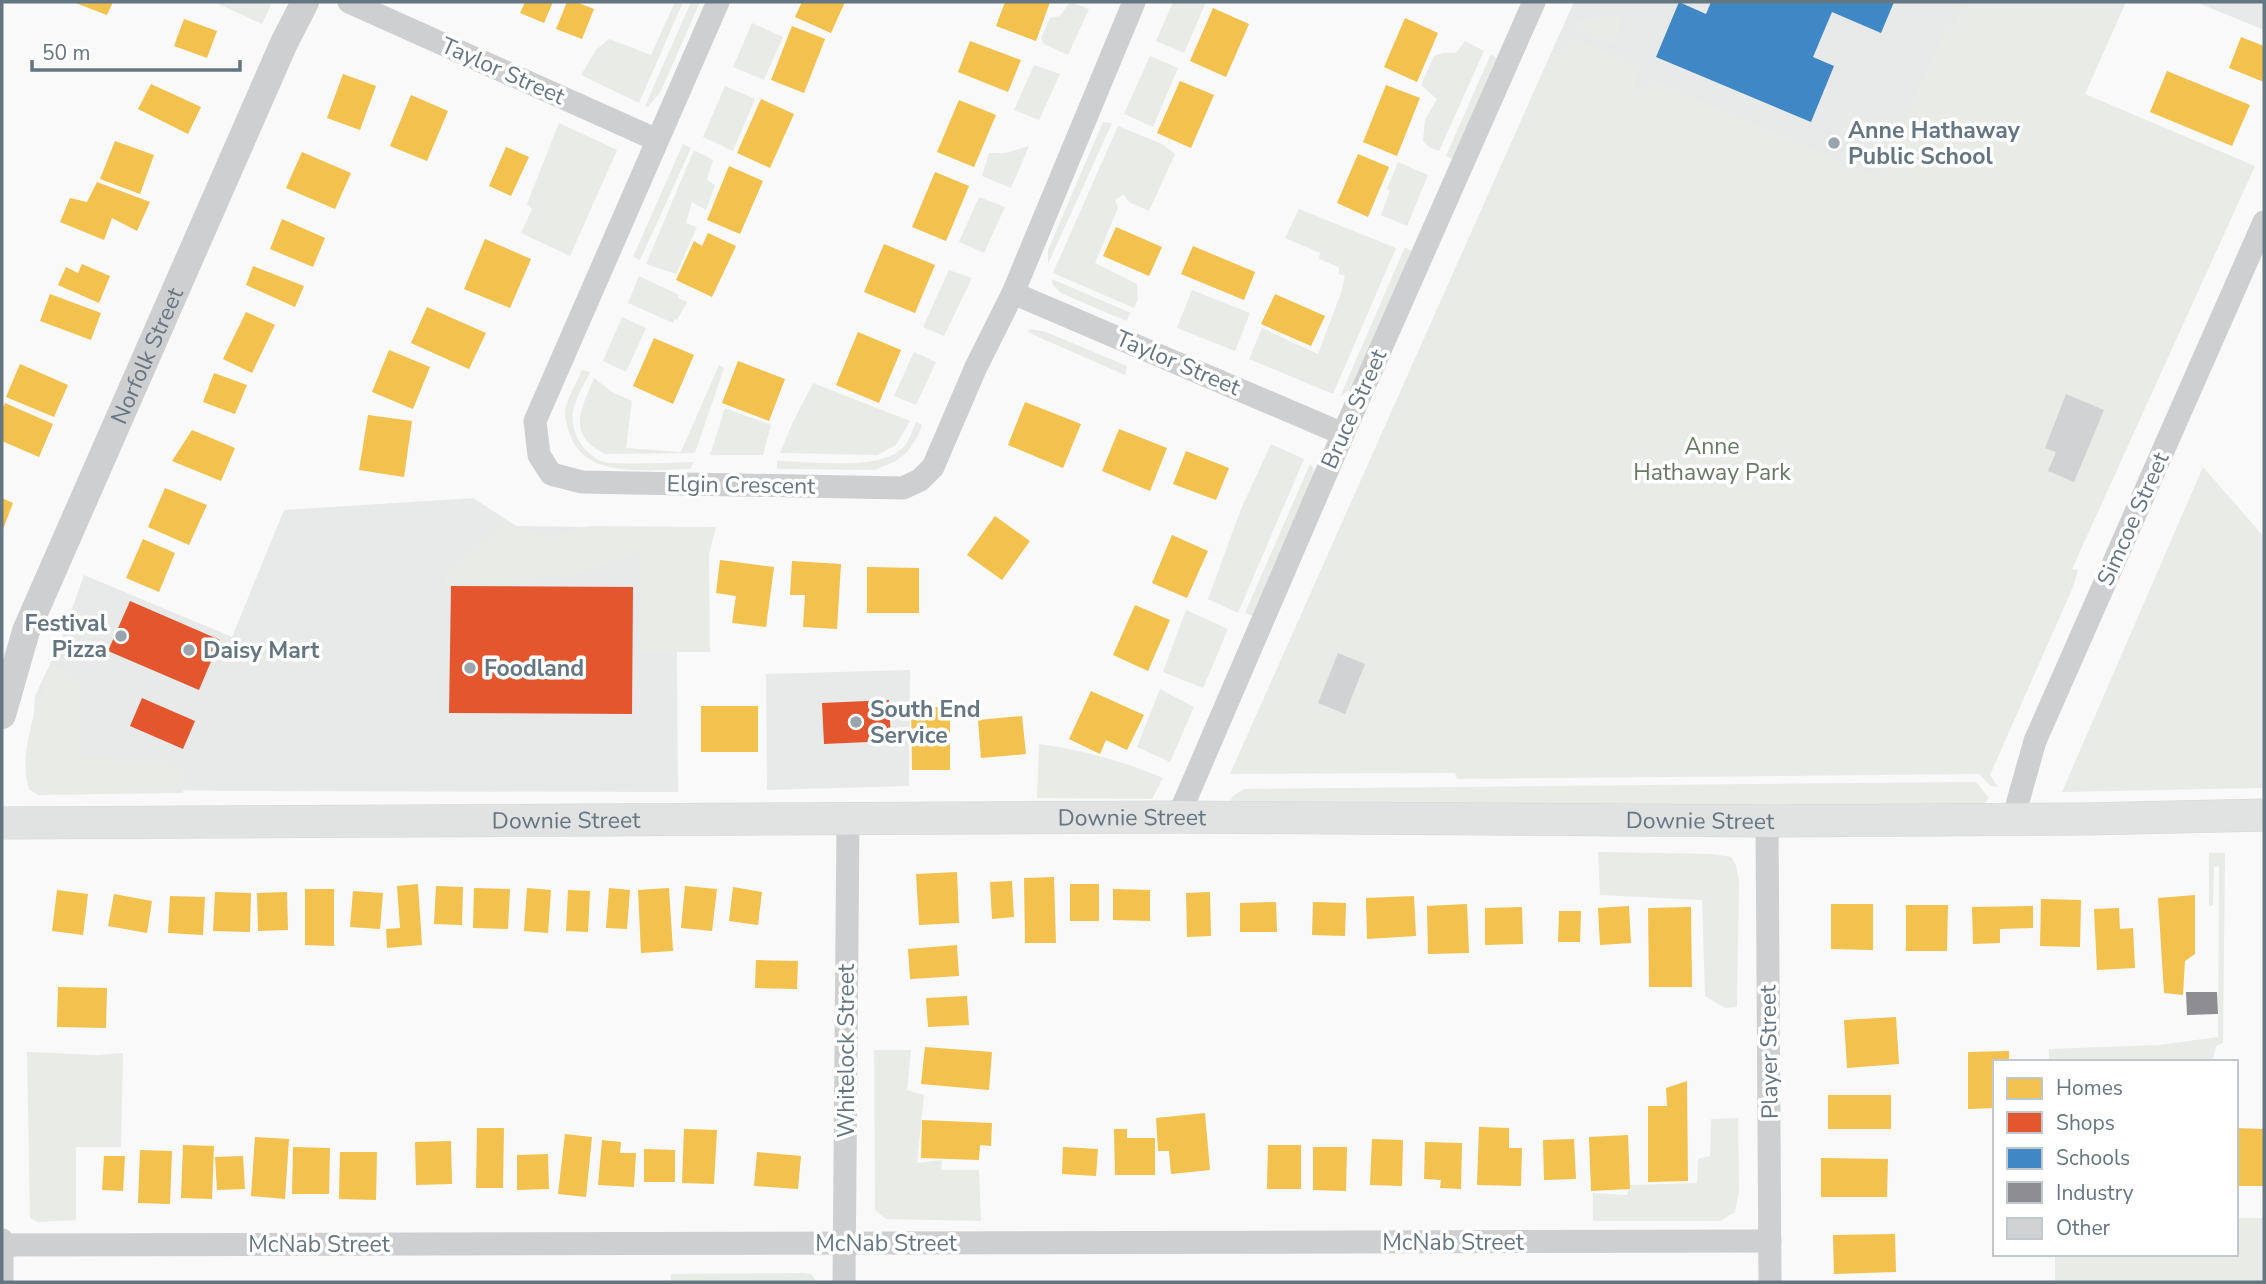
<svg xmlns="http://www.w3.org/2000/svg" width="2266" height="1284" font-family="'Nunito Sans',sans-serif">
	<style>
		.built { fill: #e8e9e9 }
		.green { fill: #e8ebe6 }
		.homes { fill: #f2c14e }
		.shops { fill: #e4572e }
		.schools { fill: #3f88c5 }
		.industry { fill: #8d8d92 }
		.building { fill: #d0d2d3 }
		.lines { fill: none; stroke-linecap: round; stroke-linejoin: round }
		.secondary-casing { stroke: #d5d6d7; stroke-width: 33 }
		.minor { stroke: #cecfd0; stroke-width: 23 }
		.tertiary { stroke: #cecfd0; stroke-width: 28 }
		.secondary { stroke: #e1e2e2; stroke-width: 32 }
		.poi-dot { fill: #99a4ac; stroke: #fff; stroke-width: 2.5 }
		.labels { text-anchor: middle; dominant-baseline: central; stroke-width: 7; stroke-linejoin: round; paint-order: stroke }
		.street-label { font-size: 23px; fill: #657683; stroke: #fff }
		.poi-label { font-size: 23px; font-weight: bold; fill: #657683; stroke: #fff; text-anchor: start }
		.park-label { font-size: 23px; fill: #687a64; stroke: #fff }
	</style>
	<rect width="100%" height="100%" fill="#f9f9f9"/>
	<g class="built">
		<path d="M1574 2H2126L1881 191 1551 53Z"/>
		<path d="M2196 2H2264V30Z"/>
		<path d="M473 498 516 526 676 528 678 792 228 791 29 787 35 696 59 645 84 575 232 637 284 510Z"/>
		<path d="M910 670 909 786 767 790 766 674Z"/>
	</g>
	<g class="green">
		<path d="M214 2H270V7L262 24Z"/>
		<path d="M675 2H683L639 103 581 75 596 50 609 39 651 55Z"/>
		<path d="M691 2H700L661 91 648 107 645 106Z"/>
		<path d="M1070 2 1089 9 1068 55 1044 44 1041 38 1050 18 1060 16Z"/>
		<path d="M1173 2H1206L1184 53 1156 41Z"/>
		<path d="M1964 2H2126L2085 94 2255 166 2072 569 2078 570 2073 587 1990 775 1998 787 1991 786 1979 774 1457 779 1455 773 1230 774 1551 53 1558 56 1572 37 1641 68 1634 88 1647 93 1652 80 1879 177 1947 25 1950 23 1954 24Z"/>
		<path d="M1611 15 1618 16 1622 24 1615 43 1610 44 1575 28 1577 21Z"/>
		<path d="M752 23 783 37 764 80 733 67Z"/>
		<path d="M1465 41 1484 51 1439 151 1429 147 1423 141 1425 120 1437 99 1421 85 1434 56 1443 53H1456Z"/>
		<path d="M1491 54 1496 58 1453 159 1446 156Z"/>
		<path d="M1150 56 1178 68 1153 127 1124 114Z"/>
		<path d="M1034 65 1060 74 1039 120 1014 110Z"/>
		<path d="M725 86 755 99 733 151 703 137Z"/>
		<path d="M1103 122 1112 123 1048 264V250Z"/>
		<path d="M559 123 617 150 570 256 521 233 532 209 527 204Z"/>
		<path d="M1118 126 1162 144 1175 154 1149 211 1129 202 1124 194 1115 200 1118 208 1095 263 1137 284 1138 299 1134 308 1053 273Z"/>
		<path d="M683 144 691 148 640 260 633 257Z"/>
		<path d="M1029 146 1011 188 982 176 989 153H1005Z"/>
		<path d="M694 150 713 160 707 180 715 185 706 210 692 202 686 223 697 227 676 274 646 264Z"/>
		<path d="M1398 162 1428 175 1407 226 1381 215 1390 191 1387 189Z"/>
		<path d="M979 197 1005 207 984 253 959 242Z"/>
		<path d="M1299 209 1396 248 1333 394 1249 359 1262 328 1318 354 1341 293 1345 276 1339 274V267L1319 259 1320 253 1285 238Z"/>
		<path d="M1405 247 1412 252 1351 388 1340 397Z"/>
		<path d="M949 270 972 278 944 336 923 327Z"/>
		<path d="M639 276 679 295 678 298 687 302 677 320 675 319 673 323 628 303Z"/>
		<path d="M1052 279 1131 313 1126 321 1061 293 1053 285Z"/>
		<path d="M1192 290 1250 313 1235 351 1177 328Z"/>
		<path d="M622 317 646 328 626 372 603 361Z"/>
		<path d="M1031 329 1046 332 1127 366 1125 375 1027 332Z"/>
		<path d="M914 352 936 362 916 405 894 396Z"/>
		<path d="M719 365 724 368 695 453 605 454C566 434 581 410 594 378L612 392 632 401 626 448 681 452Z"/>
		<path d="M582 370 590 372C585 383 577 395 574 407 568 428 581 452 601 461 612 466 678 462 694 462L690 469C649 469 584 481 569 432 567 425 565 418 565 411 567 398 577 382 582 370Z"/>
		<path d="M813 383 910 421 896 445 877 455 780 453 792 424Z"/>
		<path d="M725 408 771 425 763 455H710Z"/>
		<path d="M916 422 922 425 918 436 907 452 896 461 875 470 777 469V461C809 461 876 471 900 450 909 443 912 432 916 422Z"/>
		<path d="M1271 444 1304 459 1238 613 1208 599 1241 509Z"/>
		<path d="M1310 464 1314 469 1312 483 1255 617 1245 613Z"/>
		<path d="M2203 467 2264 537V788L2062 792Z"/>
		<path d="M503 523 550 537 589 526 716 527 709 554 710 652H640L641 552 574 575 535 574V583L445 584 446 573Z"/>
		<path d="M1186 610 1228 629 1203 688 1163 672Z"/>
		<path d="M52 664 70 673 81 687 79 757 166 760 186 775 183 793 38 795 29 789C17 754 39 698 52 664Z"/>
		<path d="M1160 689 1194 707 1170 762 1137 747Z"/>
		<path d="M1039 744C1083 750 1122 761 1163 778L1152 799 1037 798Z"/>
		<path d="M1963 782H1976L1989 798 1984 804 1974 807 1228 805 1233 796 1244 789Z"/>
		<path d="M1598 852 1713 854 1731 857 1736 865 1739 881 1737 1007 1725 1008 1705 996 1702 900 1600 895Z"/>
		<path d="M2209 853H2225L2223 1043 2216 1046 2212 1062H2049V1049L2159 1045 2218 1037 2219 866 2214 867 2213 905 2209 906Z"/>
		<path d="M874 1050H911L907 1090 924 1095 917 1163 942 1160 941 1170H979L981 1221 886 1219 875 1210Z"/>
		<path d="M27 1052 97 1055 123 1053 121 1147H76V1220L38 1222 30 1218Z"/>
		<path d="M1738 1118 1739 1191 1735 1212 1720 1221H1593V1193L1627 1195 1630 1185 1697 1183 1698 1159 1710 1156 1711 1119Z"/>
		<path d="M2236 1218H2264V1282H2055V1254H2236Z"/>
		<path d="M803 1273 811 1274 817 1282H671V1274Z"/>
	</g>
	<g class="homes">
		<path d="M73 2H113L107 15Z"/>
		<path d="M525 2H553L544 23 520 13Z"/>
		<path d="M567 2H576L594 9 582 39 556 29Z"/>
		<path d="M802 2H845L831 33 795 17Z"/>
		<path d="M1005 2H1050L1036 41 996 26Z"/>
		<path d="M1213 8 1249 24 1226 77 1190 61Z"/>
		<path d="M1405 18 1438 33 1417 82 1384 67Z"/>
		<path d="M184 19 217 31 207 58 174 46Z"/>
		<path d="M792 26 825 39 804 93 771 80Z"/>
		<path d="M2241 37 2264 46V82L2229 68Z"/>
		<path d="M970 41 1021 60 1008 92 958 72Z"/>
		<path d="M2167 71 2250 105 2232 146 2150 112Z"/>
		<path d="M343 74 376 86 360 130 327 118Z"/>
		<path d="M1180 81 1214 95 1191 148 1157 133Z"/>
		<path d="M151 84 201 107 188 134 138 109Z"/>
		<path d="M1386 85 1420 98 1397 156 1363 142Z"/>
		<path d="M411 95 448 111 427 161 390 146Z"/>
		<path d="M761 99 794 114 770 168 737 153Z"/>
		<path d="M959 100 996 115 974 167 937 152Z"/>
		<path d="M115 141 154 155 140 194 100 179Z"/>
		<path d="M506 147 529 157 511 196 489 186Z"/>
		<path d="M302 152 351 173 335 209 286 188Z"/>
		<path d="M1358 154 1389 167 1368 217 1337 203Z"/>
		<path d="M729 166 763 181 740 234 707 220Z"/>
		<path d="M935 172 969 186 946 241 912 227Z"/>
		<path d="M97 182 150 202 137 231 112 218 104 240 60 222 70 198 87 202Z"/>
		<path d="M282 219 325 238 313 267 270 249Z"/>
		<path d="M1116 227 1162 247 1149 276 1103 256Z"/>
		<path d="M708 233 736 246 712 297 676 280 694 241 702 246Z"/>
		<path d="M485 239 531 259 510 308 464 289Z"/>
		<path d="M884 244 935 265 915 313 864 292Z"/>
		<path d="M1193 246 1255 272 1244 300 1181 274Z"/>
		<path d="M82 264 110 276 99 303 58 285 66 267 78 273Z"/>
		<path d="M253 266 304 286 295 307 246 285Z"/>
		<path d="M50 294 101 313 91 340 40 321Z"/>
		<path d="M1275 294 1325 316 1311 346 1261 324Z"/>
		<path d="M427 307 486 333 469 369 411 343Z"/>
		<path d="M246 312 275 325 252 373 223 359Z"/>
		<path d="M858 332 901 350 879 403 836 385Z"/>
		<path d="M654 338 694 355 673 404 633 386Z"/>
		<path d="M389 350 430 367 413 409 372 392Z"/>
		<path d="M738 361 785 379 769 421 722 403Z"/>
		<path d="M20 364 68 385 54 417 6 397Z"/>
		<path d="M214 373 247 385 235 414 203 402Z"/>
		<path d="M1025 402 1081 424 1063 468 1008 445Z"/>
		<path d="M5 403 53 424 39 457 2 441V410Z"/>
		<path d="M368 415 412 421 404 477 359 470Z"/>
		<path d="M1119 429 1167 448 1150 491 1102 471Z"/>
		<path d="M192 430 235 448 221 481 172 461Z"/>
		<path d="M1186 451 1229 468 1216 500 1173 484Z"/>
		<path d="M165 488 207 505 189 545 148 527Z"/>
		<path d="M2 498 13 503 2 532Z"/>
		<path d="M995 516 1030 541 1002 580 967 555Z"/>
		<path d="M1172 535 1208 551 1187 598 1152 583Z"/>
		<path d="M143 539 175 553 159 592 126 578Z"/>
		<path d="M720 560 774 567 766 627 732 623 736 596 716 593Z"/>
		<path d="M792 561 841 564 837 629 803 627 805 595H790Z"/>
		<path d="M867 567 919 568V613H867Z"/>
		<path d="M1135 605 1170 620 1148 671 1113 655Z"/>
		<path d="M1091 691 1144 715 1127 750 1106 740 1100 754 1069 739Z"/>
		<rect x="701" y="706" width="57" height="46"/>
		<path d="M911 707H950V770H912Z"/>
		<path d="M1022 716 1026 754 981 758 978 720Z"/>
		<path d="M957 872 959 923 919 925 916 874Z"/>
		<path d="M1054 877 1056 943H1025L1024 878Z"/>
		<path d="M1012 881 1014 917 992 919 990 882Z"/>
		<path d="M418 884 422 945 387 948 386 929 400 928 397 886Z"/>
		<rect x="1070" y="884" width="29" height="37"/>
		<path d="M436 886 463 887 462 925 434 924Z"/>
		<path d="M685 886 717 889 712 931 681 928Z"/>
		<path d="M733 887 762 892 758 925 729 921Z"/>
		<path d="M474 888 510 889 508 929 473 928Z"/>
		<path d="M527 888 551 890 548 933 524 931Z"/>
		<path d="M609 888 630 890 627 929 606 928Z"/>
		<path d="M669 888 673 951 641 953 638 890Z"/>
		<path d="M305 889H334V946L305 945Z"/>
		<path d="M1113 889 1150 890V921L1113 920Z"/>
		<path d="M57 890 88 894 83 935 52 931Z"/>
		<path d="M568 890 590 891 588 932 566 931Z"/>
		<path d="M353 891 383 893 380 929 350 927Z"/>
		<path d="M215 892 251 893 250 932 213 931Z"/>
		<path d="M287 892 288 930 258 931 257 893Z"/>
		<path d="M1210 892 1211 936 1187 937 1186 893Z"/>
		<path d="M114 894 152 901 147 933 108 926Z"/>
		<path d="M2195 895V954L2185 961 2183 995 2164 993 2158 898Z"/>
		<path d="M170 896 205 897 203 935 168 933Z"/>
		<path d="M1414 896 1416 936 1367 939 1366 898Z"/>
		<path d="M2041 899 2081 900 2080 947 2040 946Z"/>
		<path d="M1276 902 1277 932H1240V903Z"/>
		<path d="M1313 902 1346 903 1345 936 1312 935Z"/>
		<path d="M1467 904 1469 953 1428 954 1427 906Z"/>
		<path d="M1831 904H1873V950L1831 949Z"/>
		<path d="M1906 905H1948L1947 951H1906Z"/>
		<path d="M1629 906 1631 943 1600 945 1598 908Z"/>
		<path d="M2033 906V928L2000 929V943L1973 944 1972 907Z"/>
		<path d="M1522 907 1523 944 1485 945V908Z"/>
		<path d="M1691 907 1692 987H1649L1648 908Z"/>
		<path d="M2119 908 2120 929 2133 928 2135 968 2097 970 2094 909Z"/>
		<path d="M1559 911H1581L1580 942H1558Z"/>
		<path d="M957 945 959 976 910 979 908 949Z"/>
		<path d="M756 960 798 961 797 989 755 988Z"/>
		<path d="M58 987 107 988 106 1028 57 1027Z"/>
		<path d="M967 996 969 1025 928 1027 926 998Z"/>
		<path d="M1896 1017 1899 1064 1847 1068 1844 1020Z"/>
		<path d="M925 1047 992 1052 989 1090 921 1084Z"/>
		<path d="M2009 1051V1062H1995V1108L1968 1109V1052Z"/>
		<path d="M1687 1081 1688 1181 1648 1182V1106H1667L1666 1088Z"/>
		<rect x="1828" y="1095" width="63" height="34"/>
		<path d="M1205 1113 1210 1170 1171 1174 1169 1151H1158L1156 1118Z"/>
		<path d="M922 1120 992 1123 991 1146 980 1145 979 1160 921 1158Z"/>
		<path d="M1479 1127 1509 1128V1148H1522L1521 1186 1477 1185Z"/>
		<path d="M477 1128H504L503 1188H476Z"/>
		<path d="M2236 1128 2264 1129V1186H2236Z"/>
		<path d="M684 1129 717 1130 714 1184 682 1183Z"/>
		<path d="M1114 1129H1127V1138H1155V1175H1115Z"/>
		<path d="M565 1134 592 1137 586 1197 558 1194Z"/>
		<path d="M1628 1135 1630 1189 1591 1191 1589 1137Z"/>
		<path d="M255 1137 289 1139 285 1199 251 1196Z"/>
		<path d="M1372 1139 1403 1140 1402 1186 1370 1185Z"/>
		<path d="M1574 1139 1576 1179 1544 1180 1543 1140Z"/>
		<path d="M602 1140 621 1142 620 1153H636L634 1187 598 1185Z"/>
		<path d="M451 1141 452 1184 416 1185 415 1142Z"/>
		<path d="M1425 1142 1462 1143 1461 1189 1440 1188 1441 1180 1424 1179Z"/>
		<path d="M183 1145 214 1146 212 1199 181 1198Z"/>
		<path d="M1268 1145H1301V1189H1267Z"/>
		<path d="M293 1147 330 1148 329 1194H292Z"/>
		<path d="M1063 1147 1098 1149 1096 1176 1062 1174Z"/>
		<path d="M1313 1147H1347L1346 1191 1313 1190Z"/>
		<path d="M644 1149 675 1150V1182H644Z"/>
		<path d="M140 1150 172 1151 170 1204 138 1203Z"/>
		<path d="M340 1152H377L376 1200 339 1199Z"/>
		<path d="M757 1152 801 1156 798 1189 754 1186Z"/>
		<path d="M548 1154 549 1189 517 1190V1155Z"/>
		<path d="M104 1156H125L123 1191 102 1190Z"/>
		<path d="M243 1156 245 1189 217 1190 215 1157Z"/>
		<path d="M1821 1158 1888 1159 1887 1197H1821Z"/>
		<path d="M1895 1234 1896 1272 1834 1274 1833 1235Z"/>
	</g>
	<g class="shops">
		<path d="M451 586 633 587 632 714 449 713Z"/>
		<path d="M130 601 220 640 199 690 108 651Z"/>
		<path d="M142 698 195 721 183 749 130 726Z"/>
		<path d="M889 700 891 741 824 744 822 703Z"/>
	</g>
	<path class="schools" d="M1679 2 1706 14 1711 2H1894L1881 33 1832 12 1813 57 1834 66 1811 122 1656 57Z"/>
	<path class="industry" d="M2186 992H2217L2218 1014 2187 1015Z"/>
	<g class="building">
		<path d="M2066 394 2104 410 2074 482 2048 471 2056 452 2045 448Z"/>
		<path d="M1338 653 1365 664 1345 714 1318 703Z"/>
	</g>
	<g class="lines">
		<defs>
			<g id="secondary">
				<path id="s2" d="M2 823 1178 817 1767 821 2086 819 2264 815"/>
			</g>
		</defs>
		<use href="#secondary" class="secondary-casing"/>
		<g class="minor">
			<path d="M349 2 657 140"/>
			<path d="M718 2 535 421 539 455 551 474 582 482 903 488 920 480 933 467 976 367 1013 293 1134 2"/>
			<path d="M1013 293 1343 434"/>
			<path d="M1178 817 1343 434 1534 2"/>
			<path d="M2013 819 2035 741 2264 222"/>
			<path d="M1767 821 1770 1282"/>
			<path d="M2 1240V1282"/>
			<path d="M2 1245 1770 1241"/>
			<path d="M844 1282 848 819"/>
		</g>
		<path class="tertiary" id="s1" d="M2 715 26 631 284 43 305 2"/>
		<use href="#secondary" class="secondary"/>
	</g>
	<g class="poi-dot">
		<circle cx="1834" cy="143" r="7"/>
		<circle cx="121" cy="636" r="7"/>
		<circle cx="189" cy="650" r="7"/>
		<circle cx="470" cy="668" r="7"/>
		<circle cx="856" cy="722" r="7"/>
	</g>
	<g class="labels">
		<g class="street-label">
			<text transform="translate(503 71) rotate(24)">Taylor Street</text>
			<text stroke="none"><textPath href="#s1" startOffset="388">Norfolk Street</textPath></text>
			<text transform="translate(1178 363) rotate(23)">Taylor Street</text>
			<text transform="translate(1354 409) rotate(-66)">Bruce Street</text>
			<text transform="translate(741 485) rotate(1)">Elgin Crescent</text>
			<text transform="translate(2133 519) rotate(-66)">Simcoe Street</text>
			<text stroke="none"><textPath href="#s2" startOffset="1130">Downie Street</textPath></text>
			<text stroke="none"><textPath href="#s2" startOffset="564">Downie Street</textPath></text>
			<text stroke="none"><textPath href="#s2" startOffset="1698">Downie Street</textPath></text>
			<text transform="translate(846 1051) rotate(-90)">Whitelock Street</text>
			<text transform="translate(1769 1052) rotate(-91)">Player Street</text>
			<text x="1453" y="1242">McNab Street</text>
			<text x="886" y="1243">McNab Street</text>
			<text x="319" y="1244">McNab Street</text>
		</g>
		<g class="poi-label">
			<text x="1848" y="130">Anne Hathaway<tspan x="1848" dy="26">Public School</tspan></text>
			<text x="107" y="623" text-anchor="end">Festival<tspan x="107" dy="26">Pizza</tspan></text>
			<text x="203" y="650">Daisy Mart</text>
			<text x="484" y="668">Foodland</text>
			<text x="870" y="709">South End<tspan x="870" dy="26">Service</tspan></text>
		</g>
		<g class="park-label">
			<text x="1712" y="446">Anne<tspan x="1712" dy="26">Hathaway Park</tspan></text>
		</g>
	</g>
	<rect width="2266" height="1284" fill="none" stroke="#657683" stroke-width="7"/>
	<rect x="1993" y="1060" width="245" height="196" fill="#ffffff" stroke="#c1c8cd" stroke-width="2"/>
	<rect x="2007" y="1078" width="35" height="21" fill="#f2c14e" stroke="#c1c8cd" stroke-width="2"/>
	<text x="2056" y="1095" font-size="21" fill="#657683">Homes</text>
	<rect x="2007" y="1112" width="35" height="21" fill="#e4572e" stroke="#c1c8cd" stroke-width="2"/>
	<text x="2056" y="1130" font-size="21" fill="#657683">Shops</text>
	<rect x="2007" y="1148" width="35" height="21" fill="#3f88c5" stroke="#c1c8cd" stroke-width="2"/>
	<text x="2056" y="1165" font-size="21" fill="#657683">Schools</text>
	<rect x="2007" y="1182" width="35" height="21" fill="#8d8d92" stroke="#c1c8cd" stroke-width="2"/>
	<text x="2056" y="1200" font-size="21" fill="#657683">Industry</text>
	<rect x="2007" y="1218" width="35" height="21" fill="#d0d2d3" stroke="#c1c8cd" stroke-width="2"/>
	<text x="2056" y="1235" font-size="21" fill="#657683">Other</text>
	<path d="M32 60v10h208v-10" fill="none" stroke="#657683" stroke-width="3.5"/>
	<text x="42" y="60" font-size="21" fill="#657683" stroke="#ffffff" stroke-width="5" paint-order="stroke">50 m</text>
</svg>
